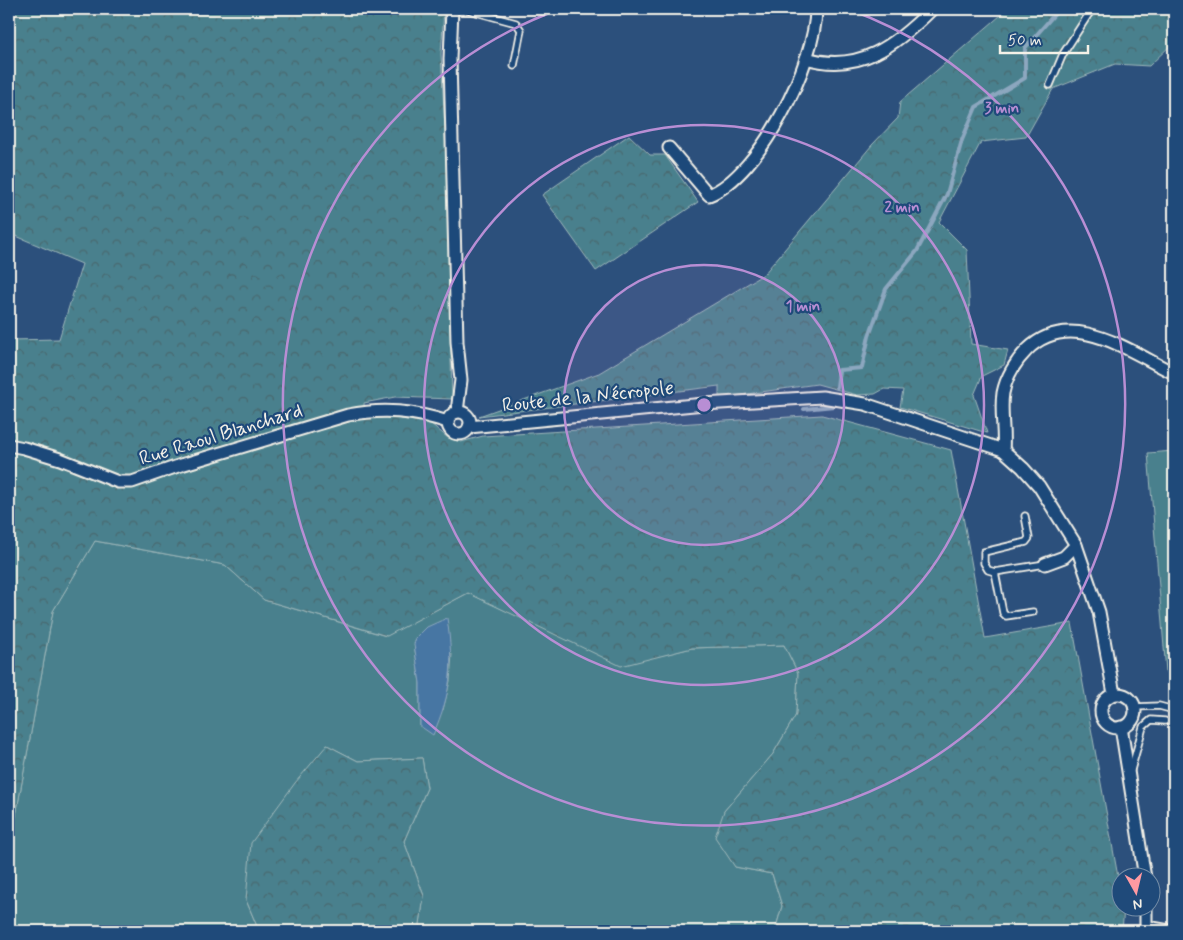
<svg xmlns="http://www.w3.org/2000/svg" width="1183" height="940" font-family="Mynerve,sans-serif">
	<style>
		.green { fill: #4a808d; stroke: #9fb8ba; fill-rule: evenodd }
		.forest { fill: url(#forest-crowns); stroke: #9fb8ba }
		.water { fill: #4676a3; stroke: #8ca7bf }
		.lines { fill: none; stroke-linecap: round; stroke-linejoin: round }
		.stream { stroke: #8ca7bf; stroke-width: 4 }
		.lane-casing { stroke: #f4f1e8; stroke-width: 9 }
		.street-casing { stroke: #f4f1e8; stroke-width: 15 }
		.lane { stroke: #1f4a7a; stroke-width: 5.5 }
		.street { stroke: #1f4a7a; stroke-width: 11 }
		.ring { fill: none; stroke: #b88ed4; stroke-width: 2.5 }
		.labels { text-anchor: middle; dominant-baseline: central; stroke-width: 4.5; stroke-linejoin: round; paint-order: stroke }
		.street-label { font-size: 20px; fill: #f4f1e8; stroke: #1f4a7a }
		.centre { fill: #b88ed4; stroke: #1f4a7a; stroke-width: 2.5 }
		.ring-label { font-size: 15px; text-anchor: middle; font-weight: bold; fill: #b88ed4; stroke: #1f4a7a; stroke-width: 4.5; stroke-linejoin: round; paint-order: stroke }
	</style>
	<defs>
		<pattern id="forest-crowns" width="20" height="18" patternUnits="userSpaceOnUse" patternTransform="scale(1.25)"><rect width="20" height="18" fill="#4a808d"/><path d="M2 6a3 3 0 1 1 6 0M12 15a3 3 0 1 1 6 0" fill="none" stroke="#4a676d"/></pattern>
	</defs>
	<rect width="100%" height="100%" fill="#2c507c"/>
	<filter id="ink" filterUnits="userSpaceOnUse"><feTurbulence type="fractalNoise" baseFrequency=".02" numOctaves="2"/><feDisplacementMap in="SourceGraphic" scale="10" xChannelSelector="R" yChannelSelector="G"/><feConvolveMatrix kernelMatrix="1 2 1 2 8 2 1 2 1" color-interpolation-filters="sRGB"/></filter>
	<g filter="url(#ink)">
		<g class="green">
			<path d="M1174 451V672H1166L1148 453Z"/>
			<path d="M95 541 225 565 264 600 386 636 468 593 621 665 692 648 784 645 798 673 796 715 773 754 724 811 735 867 772 874 782 906 775 931H419L424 896 404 841 427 788 422 758 358 761 327 745 246 900 259 931H9V854L53 611ZM414 644 452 654 450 681 443 710 420 727V683Z"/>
		</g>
		<g class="forest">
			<path d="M9 9H444L441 54 446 150 452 399 395 397 364 403 365 418 386 417 430 423 448 438 461 442 483 436 822 415 951 450 985 638 1072 623 1120 888V908H1124L1122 931H775L782 906 772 874 735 867 715 837 724 811 773 754 796 715 798 673 784 645 692 648 621 666 468 593 387 636 264 600 225 565 95 541 53 611 9 854V340L59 339 82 264 9 233Z"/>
			<path d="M1008 9H1174V42L1149 66 1115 64 1053 89 1026 137 981 142 939 222 967 250 971 344 1008 350 1004 365 982 376 974 395 987 433 900 407 903 390 884 389 875 394 857 395 817 384 719 398V386L479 416 599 373 764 274 872 145 898 118 900 102Z"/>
			<path d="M629 135 650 155H665L698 202 596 271 542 195Z"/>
			<path d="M327 745 358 761 422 758 427 788 404 841 424 896 419 931H259L246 900 251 843 295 783Z"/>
		</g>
		<path class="water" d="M447 618C454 666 452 691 433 735L420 726V683L414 644 416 638 427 627Z"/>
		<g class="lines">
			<g class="stream">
				<path d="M837 387 839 370 862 368 869 336 886 289 917 251 947 194 962 140 976 107 1025 78V48L1059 9"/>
				<path d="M804 409 834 406"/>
			</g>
			<defs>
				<g id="lane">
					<path d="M465 9 516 23 521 30 514 66"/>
					<path d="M1050 85 1063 54 1092 9"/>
					<path d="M1025 516 1029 538 1026 542 984 552V563L988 570 995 572 1045 564"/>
					<path d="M995 572 1003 613 1006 616 1033 612"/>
					<path d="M1135 707 1159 706 1174 710"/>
					<path d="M1131 770 1143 727 1151 720 1165 721"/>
				</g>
				<g id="street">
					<path d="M452 9 450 59 457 342 461 380 457 412"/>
					<path d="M806 58C859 74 896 45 932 9"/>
					<path d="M669 148 709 195C760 175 816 62 816 9"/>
					<circle cx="459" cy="423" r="11"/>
					<path d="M469 427 704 404 822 397 865 404 1003 450 1023 468 1039 486 1076 545 1099 612 1114 694"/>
					<path d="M9 445 24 448 60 459 118 482H132L181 465 348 415C384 408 413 411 448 422"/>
					<path d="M1003 450C1005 431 1000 412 1003 393 1006 377 1016 361 1027 350 1071 307 1130 352 1174 373"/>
					<path d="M1045 564 1064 557 1076 545"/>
					<circle cx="1118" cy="711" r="17"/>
					<path d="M1121 727 1145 878"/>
					<path d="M1147 927 1169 931"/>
					<path d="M1146 931V908"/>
				</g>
			</defs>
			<use href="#lane" class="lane-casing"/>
			<use href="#street" class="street-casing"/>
			<use href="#lane" class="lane"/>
			<use href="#street" class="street"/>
		</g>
	</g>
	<circle cx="704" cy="405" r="140" fill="#b88ed4" fill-opacity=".12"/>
	<g class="ring">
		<circle cx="704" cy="405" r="140"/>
		<circle cx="704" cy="405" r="280"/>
		<path d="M848 9A421 421 0 1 1 560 9"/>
	</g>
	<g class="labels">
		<g class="street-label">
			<text transform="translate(588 397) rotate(-6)">Route de la Nécropole</text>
			<text transform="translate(221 435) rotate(-17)">Rue Raoul Blanchard</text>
		</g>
	</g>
	<circle cx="704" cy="405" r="8" class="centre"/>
	<g class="ring-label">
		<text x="1002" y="113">3 min</text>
		<text x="902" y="212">2 min</text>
		<text x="803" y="311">1 min</text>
	</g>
	<rect width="1183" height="940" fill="none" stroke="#1f4a7a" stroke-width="30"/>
	<rect x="15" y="15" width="1153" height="910" fill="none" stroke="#f4f1e8" stroke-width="2" filter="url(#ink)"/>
	<g transform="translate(1136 892) rotate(172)"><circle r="24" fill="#1f4a7a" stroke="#748da6"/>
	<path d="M0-4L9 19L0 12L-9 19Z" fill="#ff9aa2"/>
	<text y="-8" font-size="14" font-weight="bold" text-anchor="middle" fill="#f4f1e8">N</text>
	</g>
	<path d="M1000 45v8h88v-8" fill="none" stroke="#f4f1e8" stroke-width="2.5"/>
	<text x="1008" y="45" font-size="15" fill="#f4f1e8" stroke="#1f4a7a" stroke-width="4" paint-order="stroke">50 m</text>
</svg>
